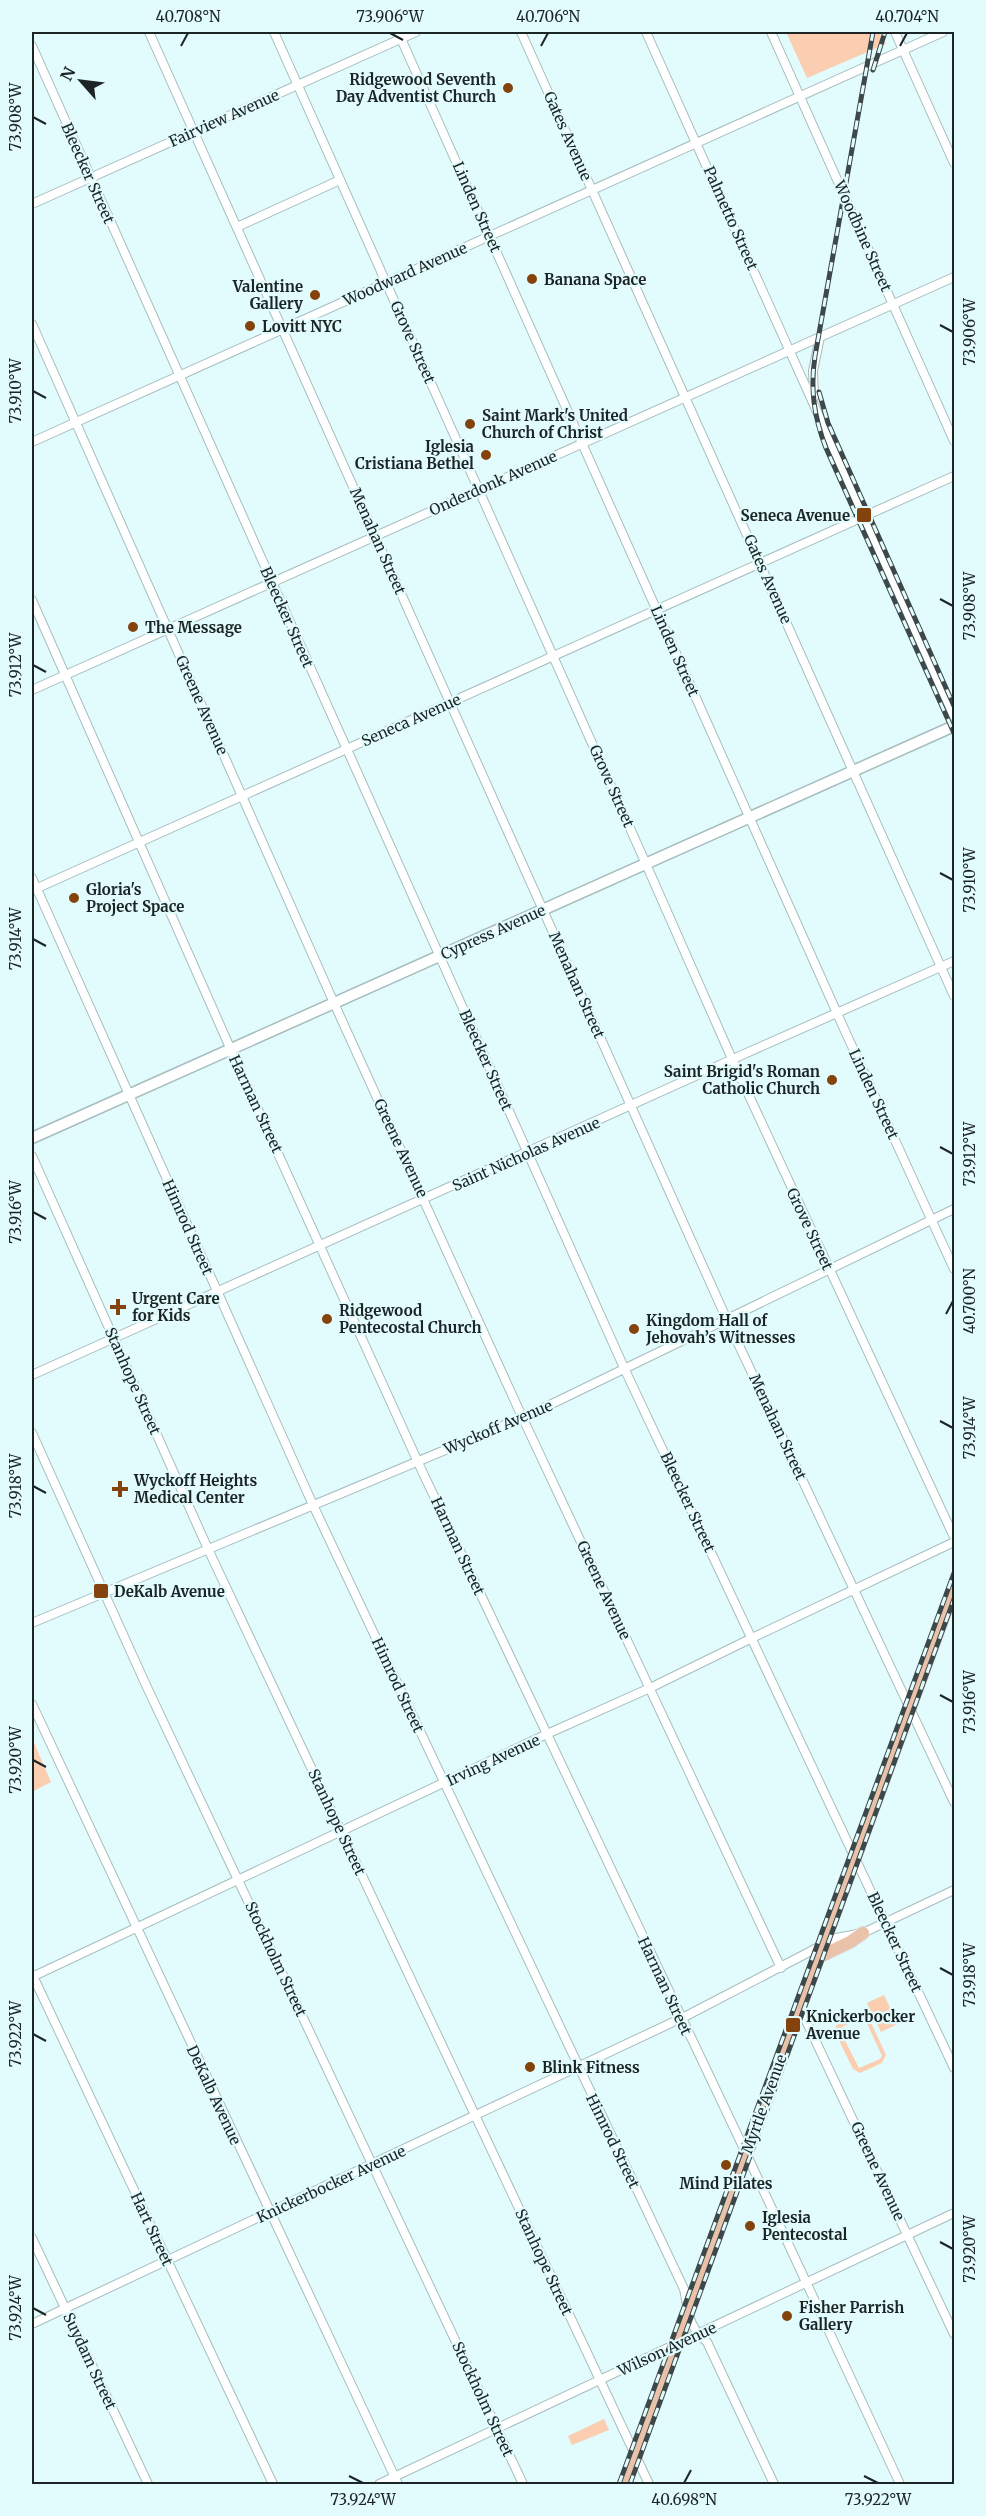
<svg xmlns="http://www.w3.org/2000/svg" width="986" height="2516" font-family="Merriweather,serif">
	<style>
		.green { fill: #fbceb1; fill-rule: evenodd }
		.lines { fill: none; stroke-linecap: round; stroke-linejoin: round }
		.minor-casing { stroke: #a5bdbe; stroke-width: 10 }
		.secondary-casing { stroke: #a5bdbe; stroke-width: 13 }
		.primary-casing { stroke: #dbdcdc; stroke-width: 14 }
		.minor { stroke: #fff; stroke-width: 8 }
		.secondary { stroke: #fff; stroke-width: 10 }
		.primary { stroke: #e9c2a9; stroke-width: 12 }
		.rail-casing { stroke: #3c4849; stroke-width: 5 }
		.rail { stroke: #e2fbfc; stroke-width: 3; stroke-dasharray: 9; stroke-linecap: butt }
		.ticks { fill: none; stroke: #1c2526; stroke-width: 2 }
		.poi-dot { fill: #84430c; stroke: #e2fbfc; stroke-width: 2 }
		.labels { text-anchor: middle; dominant-baseline: central; stroke-width: 4.5; stroke-linejoin: round; paint-order: stroke }
		.poi-label { font-size: 15px; font-weight: bold; fill: #1c2526; stroke: #e2fbfc; text-anchor: start }
		.street-label { font-size: 15px; fill: #1c2526; stroke: #e2fbfc }
		.neatline { fill: none; stroke: #1c2526; stroke-width: 2 }
		.ticks-label { font-size: 15px; text-anchor: middle; fill: #1c2526 }
	</style>
	<rect width="100%" height="100%" fill="#e2fbfc"/>
	<g class="green">
		<path d="M786 32H879L886 44 807 78Z"/>
		<path d="M32 1738 51 1782 32 1792Z"/>
		<path d="M884 1995 898 2024 881 2032 867 2003Z"/>
		<path d="M860 2013 868 2016 886 2055 882 2063 860 2073 853 2069 834 2030 838 2023ZM860 2017 865 2019 882 2056 880 2059 859 2068 839 2029Z"/>
		<path d="M604 2419 609 2430 572 2445 568 2436Z"/>
	</g>
	<g class="lines">
		<defs>
			<g id="minor">
				<path d="M149 32 727 1320 954 1802"/>
				<path d="M274 32 646 864 732 1059 954 1537"/>
				<path d="M398 32 845 1031 954 1269"/>
				<path d="M521 32 954 996"/>
				<path d="M646 32 954 716"/>
				<path d="M771 32 954 441"/>
				<path d="M895 32 954 163"/>
				<path d="M32 46 625 1370 954 2068"/>
				<path d="M32 204 416 32"/>
				<path d="M237 227 340 180"/>
				<path d="M32 324 334 1003 518 1408 781 1968"/>
				<path d="M814 397 813 371 820 337"/>
				<path d="M32 442 943 32"/>
				<path d="M32 600 231 1050 422 1471 746 2153 900 2484"/>
				<path d="M32 690 954 277"/>
				<path d="M32 878 313 1505 684 2289C689 2312 687 2326 707 2342L774 2484"/>
				<path d="M33 890 954 476"/>
				<path d="M32 1156 208 1549 649 2484"/>
				<path d="M32 1375 742 1055 954 961"/>
				<path d="M32 1433 145 1683 523 2484"/>
				<path d="M32 1623 531 1414 954 1209"/>
				<path d="M32 1704 398 2484"/>
				<path d="M32 1974 273 2484"/>
				<path d="M32 1977 547 1734 650 1688 752 1638 954 1542"/>
				<path d="M800 2008 954 2334"/>
				<path d="M32 2238 148 2484"/>
				<path d="M32 2324 688 2015 836 1938 863 1933 954 1890"/>
				<path d="M379 2484 954 2213"/>
			</g>
			<path id="secondary" d="M32 1138 954 726"/>
			<g id="primary">
				<path d="M819 1957 850 1942 863 1933"/>
				<path d="M625 2484 954 1588"/>
			</g>
		</defs>
		<use href="#minor" class="minor-casing"/>
		<use href="#secondary" class="secondary-casing"/>
		<use href="#primary" class="primary-casing"/>
		<use href="#minor" class="minor"/>
		<use href="#secondary" class="secondary"/>
		<use href="#primary" class="primary"/>
		<defs>
			<g id="rail">
				<path d="M873 32 815 356C810 389 814 417 826 448L954 733"/>
				<path d="M873 70 885 32"/>
				<path d="M819 392 828 423 954 706"/>
				<path d="M619 2484 954 1573"/>
				<path d="M630 2484 954 1599"/>
			</g>
		</defs>
		<use href="#rail" class="rail-casing"/>
		<use href="#rail" class="rail"/>
	</g>
	<path class="ticks" d="M390 33 403 40M181 46 188 33M541 46 548 33M900 46 907 33M33 117 46 124M940 325 953 332M33 391 46 398M940 599 953 606M33 665 46 672M940 873 953 880M33 939 46 946M940 1147 953 1154M33 1212 46 1219M946 1314 953 1301M940 1421 953 1428M33 1486 46 1493M940 1695 953 1702M33 1760 46 1767M940 1968 953 1975M33 2034 46 2041M940 2242 953 2249M33 2308 46 2315M349 2476 363 2483M864 2476 878 2483M684 2483 691 2470"/>
	<g class="poi-dot">
		<circle cx="508" cy="88" r="6"/>
		<circle cx="532" cy="279" r="6"/>
		<circle cx="315" cy="295" r="6"/>
		<circle cx="250" cy="326" r="6"/>
		<circle cx="470" cy="424" r="6"/>
		<circle cx="486" cy="455" r="6"/>
		<rect x="856" y="507" width="16" height="16" rx="3"/>
		<circle cx="133" cy="627" r="6"/>
		<circle cx="74" cy="898" r="6"/>
		<circle cx="832" cy="1080" r="6"/>
		<path d="M115 1298h6v6h6v6h-6v6h-6v-6h-6v-6h6z"/>
		<circle cx="327" cy="1319" r="6"/>
		<circle cx="634" cy="1329" r="6"/>
		<path d="M117 1480h6v6h6v6h-6v6h-6v-6h-6v-6h6z"/>
		<rect x="93" y="1583" width="16" height="16" rx="3"/>
		<rect x="785" y="2017" width="16" height="16" rx="3"/>
		<circle cx="530" cy="2067" r="6"/>
		<circle cx="726" cy="2165" r="6"/>
		<circle cx="750" cy="2226" r="6"/>
		<circle cx="787" cy="2316" r="6"/>
	</g>
	<g class="labels">
		<g class="poi-label">
			<text x="496" y="79" text-anchor="end">Ridgewood Seventh<tspan x="496" dy="17">Day Adventist Church</tspan></text>
			<text x="544" y="279">Banana Space</text>
			<text x="303" y="286" text-anchor="end">Valentine<tspan x="303" dy="17">Gallery</tspan></text>
			<text x="262" y="326">Lovitt NYC</text>
			<text x="482" y="415">Saint Mark's United<tspan x="482" dy="17">Church of Christ</tspan></text>
			<text x="474" y="446" text-anchor="end">Iglesia<tspan x="474" dy="17">Cristiana Bethel</tspan></text>
			<text x="850" y="515" text-anchor="end">Seneca Avenue</text>
			<text x="145" y="627">The Message</text>
			<text x="86" y="889">Gloria's<tspan x="86" dy="17">Project Space</tspan></text>
			<text x="820" y="1071" text-anchor="end">Saint Brigid's Roman<tspan x="820" dy="17">Catholic Church</tspan></text>
			<text x="132" y="1298">Urgent Care<tspan x="132" dy="17">for Kids</tspan></text>
			<text x="339" y="1310">Ridgewood<tspan x="339" dy="17">Pentecostal Church</tspan></text>
			<text x="646" y="1320">Kingdom Hall of<tspan x="646" dy="17">Jehovah’s Witnesses</tspan></text>
			<text x="134" y="1480">Wyckoff Heights<tspan x="134" dy="17">Medical Center</tspan></text>
			<text x="114" y="1591">DeKalb Avenue</text>
			<text x="806" y="2016">Knickerbocker<tspan x="806" dy="17">Avenue</tspan></text>
			<text x="542" y="2067">Blink Fitness</text>
			<text x="726" y="2183" text-anchor="middle">Mind Pilates</text>
			<text x="762" y="2217">Iglesia<tspan x="762" dy="17">Pentecostal</tspan></text>
			<text x="799" y="2307">Fisher Parrish<tspan x="799" dy="17">Gallery</tspan></text>
		</g>
		<g class="street-label">
			<text transform="translate(224 118) rotate(-24)">Fairview Avenue</text>
			<text transform="translate(568 136) rotate(66)">Gates Avenue</text>
			<text transform="translate(88 173) rotate(66)">Bleecker Street</text>
			<text transform="translate(477 207) rotate(66)">Linden Street</text>
			<text transform="translate(731 218) rotate(66)">Palmetto Street</text>
			<text transform="translate(863 236) rotate(66)">Woodbine Street</text>
			<text transform="translate(405 274) rotate(-24)">Woodward Avenue</text>
			<text transform="translate(413 342) rotate(66)">Grove Street</text>
			<text transform="translate(493 483) rotate(-24)">Onderdonk Avenue</text>
			<text transform="translate(378 541) rotate(66)">Menahan Street</text>
			<text transform="translate(768 579) rotate(66)">Gates Avenue</text>
			<text transform="translate(287 617) rotate(66)">Bleecker Street</text>
			<text transform="translate(675 651) rotate(66)">Linden Street</text>
			<text transform="translate(202 705) rotate(66)">Greene Avenue</text>
			<text transform="translate(411 720) rotate(-24)">Seneca Avenue</text>
			<text transform="translate(612 786) rotate(66)">Grove Street</text>
			<text transform="translate(493 932) rotate(-24)">Cypress Avenue</text>
			<text transform="translate(577 985) rotate(66)">Menahan Street</text>
			<text transform="translate(486 1060) rotate(66)">Bleecker Street</text>
			<text transform="translate(874 1094) rotate(65)">Linden Street</text>
			<text transform="translate(256 1104) rotate(65)">Harman Street</text>
			<text transform="translate(401 1148) rotate(65)">Greene Avenue</text>
			<text transform="translate(526 1154) rotate(-24)">Saint Nicholas Avenue</text>
			<text transform="translate(188 1227) rotate(66)">Himrod Street</text>
			<text transform="translate(810 1229) rotate(65)">Grove Street</text>
			<text transform="translate(133 1381) rotate(66)">Stanhope Street</text>
			<text transform="translate(498 1427) rotate(-23)">Wyckoff Avenue</text>
			<text transform="translate(778 1427) rotate(65)">Menahan Street</text>
			<text transform="translate(688 1502) rotate(65)">Bleecker Street</text>
			<text transform="translate(458 1546) rotate(65)">Harman Street</text>
			<text transform="translate(604 1590) rotate(65)">Greene Avenue</text>
			<text transform="translate(398 1685) rotate(65)">Himrod Street</text>
			<text transform="translate(493 1760) rotate(-25)">Irving Avenue</text>
			<text transform="translate(337 1822) rotate(65)">Stanhope Street</text>
			<text transform="translate(895 1942) rotate(65)">Bleecker Street</text>
			<text transform="translate(276 1959) rotate(65)">Stockholm Street</text>
			<text transform="translate(665 1986) rotate(65)">Harman Street</text>
			<text transform="translate(214 2095) rotate(65)">DeKalb Avenue</text>
			<text transform="translate(764 2104) rotate(-70)">Myrtle Avenue</text>
			<text transform="translate(613 2141) rotate(64)">Himrod Street</text>
			<text transform="translate(878 2171) rotate(65)">Greene Avenue</text>
			<text transform="translate(331 2184) rotate(-25)">Knickerbocker Avenue</text>
			<text transform="translate(152 2229) rotate(65)">Hart Street</text>
			<text transform="translate(544 2262) rotate(65)">Stanhope Street</text>
			<text transform="translate(667 2349) rotate(-25)">Wilson Avenue</text>
			<text transform="translate(90 2361) rotate(65)">Suydam Street</text>
			<text transform="translate(483 2399) rotate(65)">Stockholm Street</text>
		</g>
	</g>
	<rect width="986" height="2516" fill="none" stroke="#e2fbfc" stroke-width="66"/>
	<g transform="translate(81 81) rotate(298)" stroke="#e2fbfc" stroke-width="4.5" paint-order="stroke">
	<path d="M0-4.5L10 22L0 15L-10 22Z" fill="#1c2526"/>
	<text y="-9" font-size="16" font-weight="bold" text-anchor="middle" fill="#1c2526">N</text>
	</g>
	<rect x="33" y="33" width="920" height="2450" class="neatline"/>
	<g class="ticks-label">
		<text x="188" y="22">40.708°N</text>
		<text x="390" y="22">73.906°W</text>
		<text x="548" y="22">40.706°N</text>
		<text x="907" y="22">40.704°N</text>
		<text transform="translate(16 117) rotate(-90)" y="5">73.908°W</text>
		<text transform="translate(970 332) rotate(-90)" y="5">73.906°W</text>
		<text transform="translate(16 391) rotate(-90)" y="5">73.910°W</text>
		<text transform="translate(970 606) rotate(-90)" y="5">73.908°W</text>
		<text transform="translate(16 665) rotate(-90)" y="5">73.912°W</text>
		<text transform="translate(970 880) rotate(-90)" y="5">73.910°W</text>
		<text transform="translate(16 939) rotate(-90)" y="5">73.914°W</text>
		<text transform="translate(970 1154) rotate(-90)" y="5">73.912°W</text>
		<text transform="translate(16 1212) rotate(-90)" y="5">73.916°W</text>
		<text transform="translate(970 1301) rotate(-90)" y="5">40.700°N</text>
		<text transform="translate(970 1428) rotate(-90)" y="5">73.914°W</text>
		<text transform="translate(16 1486) rotate(-90)" y="5">73.918°W</text>
		<text transform="translate(970 1702) rotate(-90)" y="5">73.916°W</text>
		<text transform="translate(16 1760) rotate(-90)" y="5">73.920°W</text>
		<text transform="translate(970 1975) rotate(-90)" y="5">73.918°W</text>
		<text transform="translate(16 2034) rotate(-90)" y="5">73.922°W</text>
		<text transform="translate(970 2249) rotate(-90)" y="5">73.920°W</text>
		<text transform="translate(16 2308) rotate(-90)" y="5">73.924°W</text>
		<text x="363" y="2505">73.924°W</text>
		<text x="684" y="2505">40.698°N</text>
		<text x="878" y="2505">73.922°W</text>
	</g>
</svg>
